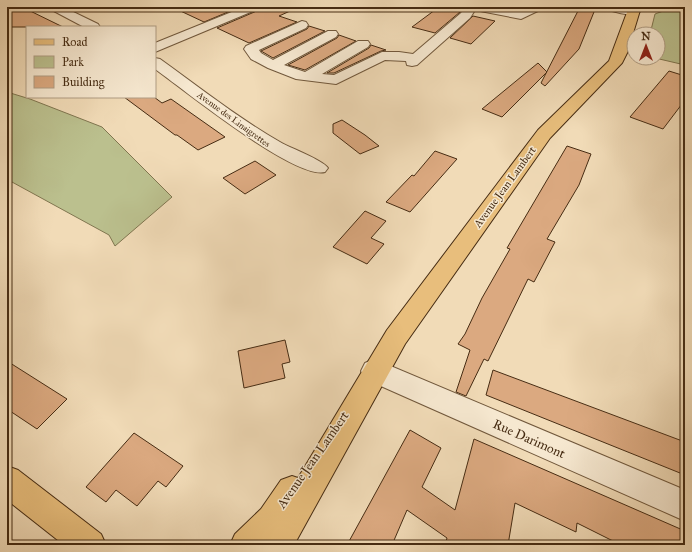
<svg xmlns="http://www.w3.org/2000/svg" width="692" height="552" font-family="'IM FELL Great Primer',serif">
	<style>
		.green { fill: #bbc08e; stroke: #807650 }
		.building { fill: #dba980; stroke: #462c13 }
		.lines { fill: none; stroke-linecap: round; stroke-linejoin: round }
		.minor-casing { stroke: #71583c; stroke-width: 2 }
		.major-casing { stroke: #462c13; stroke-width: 2 }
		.minor { fill: #f6e8d0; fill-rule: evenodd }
		.major { fill: #e8be7c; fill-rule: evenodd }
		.labels { text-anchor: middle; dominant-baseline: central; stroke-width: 3; stroke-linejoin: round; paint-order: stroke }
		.far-street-label { font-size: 9px; fill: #462c13; stroke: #f6e8d0 }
		.street-label { font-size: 11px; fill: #462c13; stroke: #f6e8d0 }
		.near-street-label { font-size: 13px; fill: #462c13; stroke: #f6e8d0 }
	</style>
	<rect width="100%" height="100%" fill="#f1dbb7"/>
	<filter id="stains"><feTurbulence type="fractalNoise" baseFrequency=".005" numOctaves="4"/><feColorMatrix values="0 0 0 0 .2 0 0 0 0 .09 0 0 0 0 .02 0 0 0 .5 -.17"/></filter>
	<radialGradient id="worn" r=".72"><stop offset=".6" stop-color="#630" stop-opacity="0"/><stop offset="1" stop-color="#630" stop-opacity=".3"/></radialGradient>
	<g class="green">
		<path d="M674 7H685V65L655 58H658V34H650L655 14Z"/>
		<path d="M7 92 30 99 102 127 172 197 115 246 109 235 12 182 7 183Z"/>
	</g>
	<g class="building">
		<path d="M7 7H22L63 27H7Z"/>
		<path d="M172 7H240L204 22Z"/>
		<path d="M262 7H299L279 16 297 22 249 43 217 28 259 10Z"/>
		<path d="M439 7 460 12 435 33 412 27Z"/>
		<path d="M580 7H596L579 49 545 86 541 83Z"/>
		<path d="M473 16 495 21 471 44 450 38Z"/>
		<path d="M309 26 325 31 273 58 261 51 307 29Z"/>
		<path d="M339 35 356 41 305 70 288 65 337 38Z"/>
		<path d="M371 45 386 50 381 51 334 73H327L369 48Z"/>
		<path d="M538 63 547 72 502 117 482 109Z"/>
		<path d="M669 71 685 76V100L663 129 630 117Z"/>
		<path d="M124 97H154L162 103 171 99 225 137 198 150 177 135H175Z"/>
		<path d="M342 120 365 135 379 146 360 154 333 133V124Z"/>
		<path d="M567 146 591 154 579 185 547 239 555 242 534 282 528 279 488 361 484 359 466 396 456 392 470 350 458 344 465 334 482 298 510 249 507 248Z"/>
		<path d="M435 151 457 159 410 212 386 202 412 175 414 176Z"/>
		<path d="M255 161 276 175 245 194 223 178Z"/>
		<path d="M365 211 386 221 371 238 384 244 367 264 333 247Z"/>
		<path d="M285 340 290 362 282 364 285 378 244 388 238 351Z"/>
		<path d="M7 361 67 399 37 429 7 409Z"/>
		<path d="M493 370 685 442V475L486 395Z"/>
		<path d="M410 430 441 448 422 487 455 510 474 439 685 531V545H621L577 523 576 532 515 503 508 545H445L447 538 407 510 392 545H347Z"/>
		<path d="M134 433 183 466 166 487 158 481 137 506 116 490 106 502 86 487Z"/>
	</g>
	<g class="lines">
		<defs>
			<g id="minor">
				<path d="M48 7H63L98 24 100 27H84L50 9Z"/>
				<path d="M244 7H260L258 9 155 52V43Z"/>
				<path d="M461 7H495L520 11 529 7H544L542 9 521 19 475 10 470 18 417 65 412 66 407 65 406 61 385 60 336 84 296 79 268 68 251 59 244 49 246 46 302 21 306 22 308 25 306 28 259 50 261 53 273 60 328 31H336L338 34 336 37 284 65 305 72 358 41H368L370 44 368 47 322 74 334 75 382 52H399L413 54 461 13 463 10Z"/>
				<path d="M603 7 638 8 640 11 638 14C629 16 615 12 605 9Z"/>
				<path d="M155 58 160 59C199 87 238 118 280 142 290 148 323 160 328 168L325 172C295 180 183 89 155 69Z"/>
				<path d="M374 359 685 490V521L365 379 361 371 365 363Z"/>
			</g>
			<g id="major">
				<path d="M629 7H641L627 53 622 63 550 138 405 344 294 545H230L235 534 261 509 281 480 292 476 298 478 387 330 538 130 609 61Z"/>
				<path d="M7 466 18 470 101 534 106 545H64L7 500Z"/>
			</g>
		</defs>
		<use href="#minor" class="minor-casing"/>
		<use href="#major" class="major-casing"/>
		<use href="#minor" class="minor"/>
		<use href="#major" class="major"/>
	</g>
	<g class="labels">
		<g class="far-street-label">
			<text transform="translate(234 119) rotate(36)">Avenue des Linaigrettes</text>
		</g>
		<g class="street-label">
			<text transform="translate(505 187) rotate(-54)">Avenue Jean Lambert</text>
		</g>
		<g class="near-street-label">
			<text transform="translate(529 439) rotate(24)">Rue Darimont</text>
			<text transform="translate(313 460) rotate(-55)">Avenue Jean Lambert</text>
		</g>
	</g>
	<rect width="692" height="552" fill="none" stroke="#f1dbb7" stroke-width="24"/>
	<rect x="8" y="8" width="676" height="536" fill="none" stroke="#462c13" stroke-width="2"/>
	<rect x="12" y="12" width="668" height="528" fill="none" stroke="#462c13"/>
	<rect x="26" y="26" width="130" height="72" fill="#f6e8d0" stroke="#b09d84"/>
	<rect x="34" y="39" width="20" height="6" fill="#e8be7c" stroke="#b09d84"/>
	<text x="62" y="46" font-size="12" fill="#462c13">Road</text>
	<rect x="34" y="56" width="20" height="12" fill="#bbc08e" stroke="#b09d84"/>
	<text x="62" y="66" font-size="12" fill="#462c13">Park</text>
	<rect x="34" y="76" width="20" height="12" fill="#dba980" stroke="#b09d84"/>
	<text x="62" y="86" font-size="12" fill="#462c13">Building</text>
	<g transform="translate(646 46)"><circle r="19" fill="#f6e8d0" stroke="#b09d84"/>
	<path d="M0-3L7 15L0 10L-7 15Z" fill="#8f2418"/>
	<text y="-6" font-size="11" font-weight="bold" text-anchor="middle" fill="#462c13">N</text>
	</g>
	<rect width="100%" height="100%" filter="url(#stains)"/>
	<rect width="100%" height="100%" fill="url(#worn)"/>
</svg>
